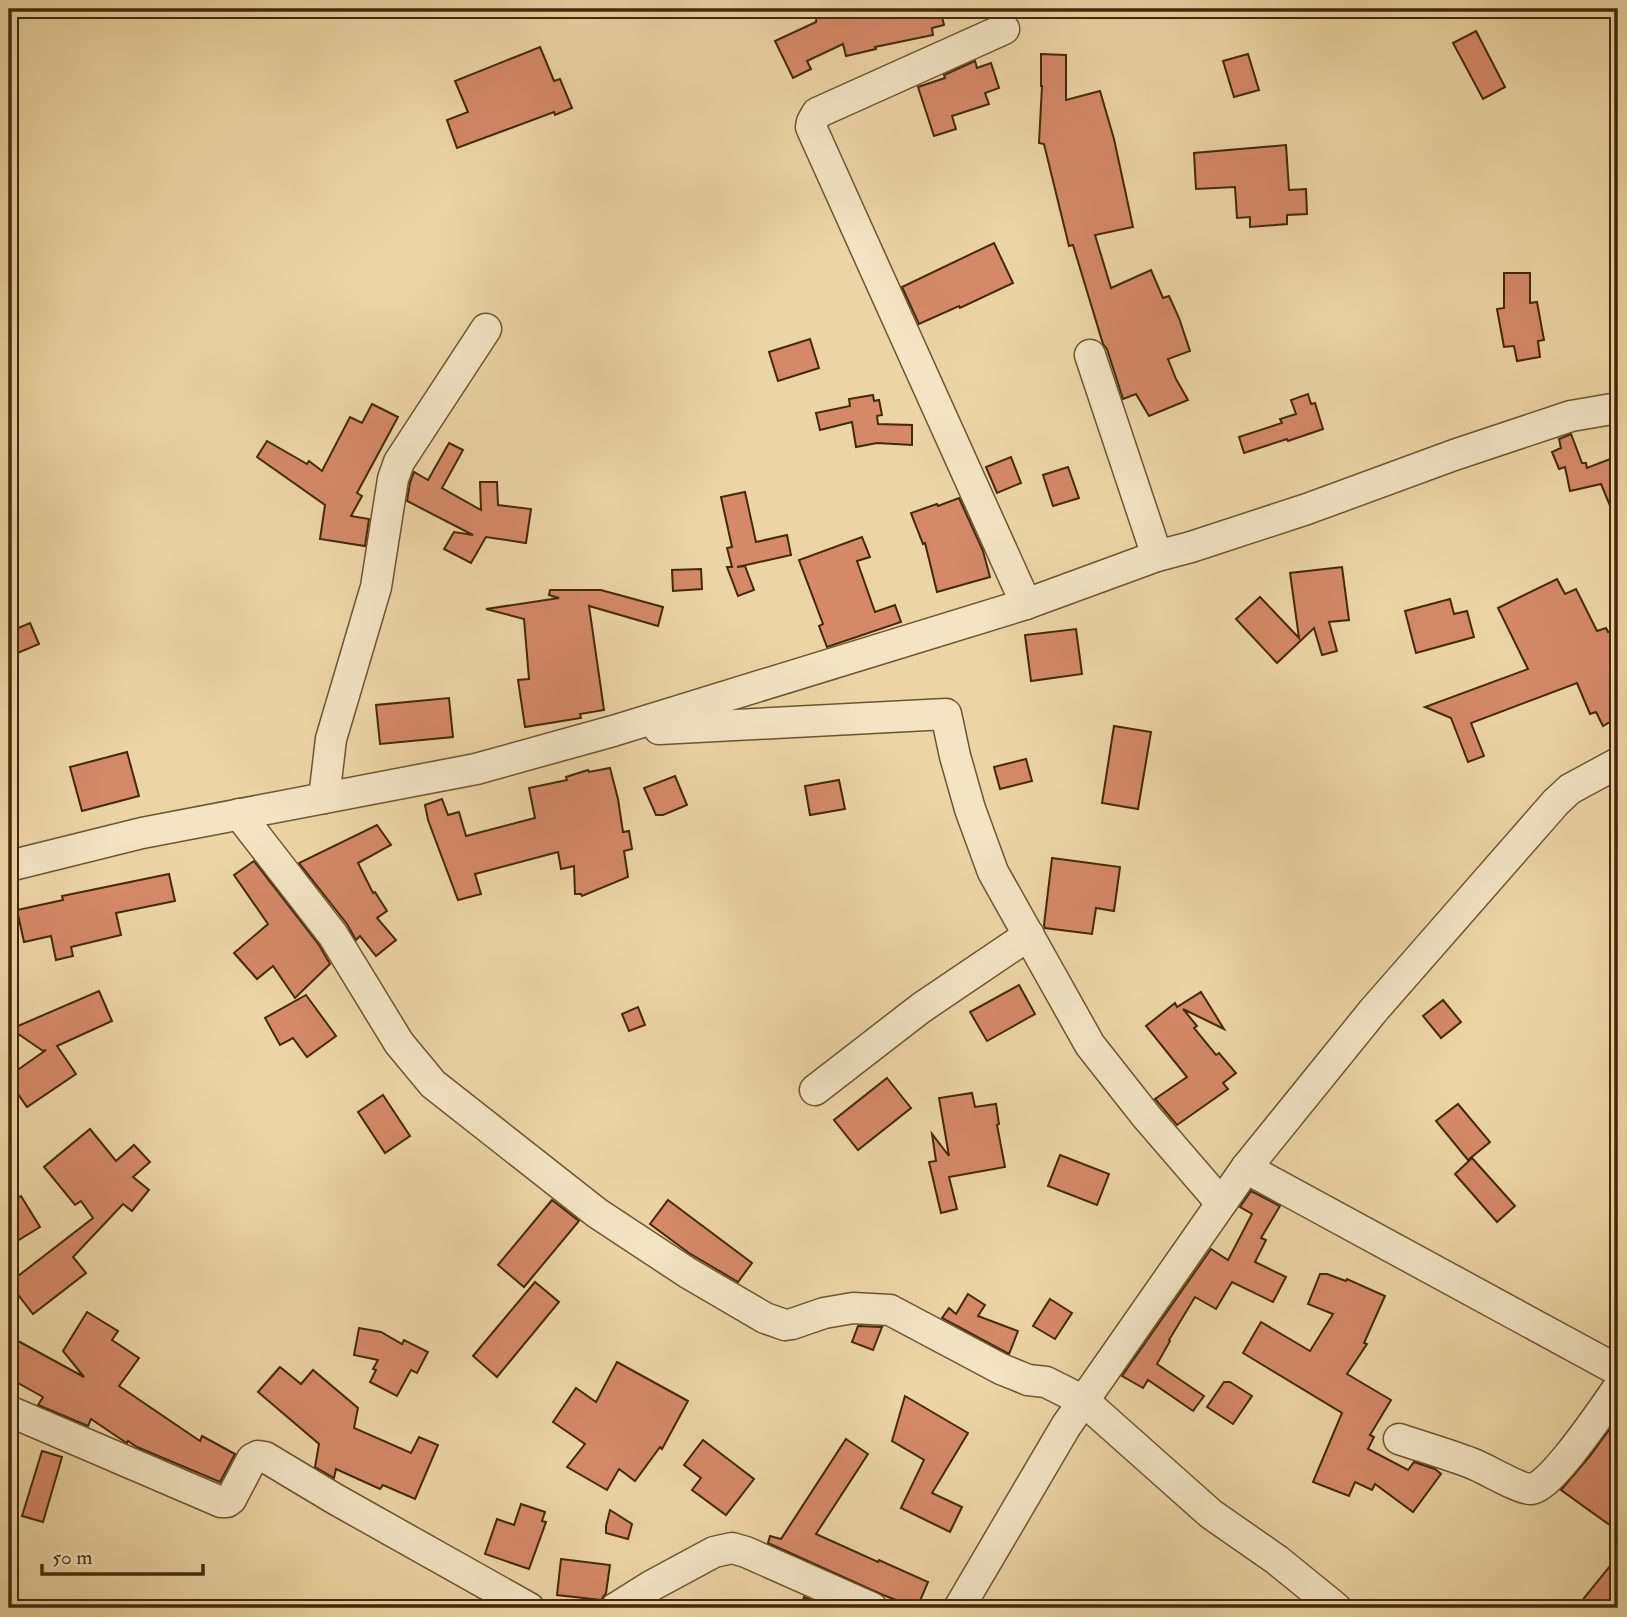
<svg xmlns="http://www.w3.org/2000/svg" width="1627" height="1617" font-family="'IM FELL Double Pica',serif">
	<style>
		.building { fill: #d58969; stroke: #432909; stroke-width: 2 }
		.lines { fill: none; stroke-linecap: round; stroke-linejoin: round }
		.minor-casing { stroke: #6d5430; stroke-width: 33 }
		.minor { stroke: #f3e4c4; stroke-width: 30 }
	</style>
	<rect width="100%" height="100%" fill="#ecd5a5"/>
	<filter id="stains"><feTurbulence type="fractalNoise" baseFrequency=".00286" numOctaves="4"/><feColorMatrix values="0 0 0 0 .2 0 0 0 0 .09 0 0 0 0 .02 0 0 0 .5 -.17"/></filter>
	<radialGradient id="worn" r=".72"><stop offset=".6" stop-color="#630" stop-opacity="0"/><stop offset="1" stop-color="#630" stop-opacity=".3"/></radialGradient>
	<g class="building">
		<path d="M817 9H940L944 25 932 28 933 35 875 47 876 49 846 56 843 44 807 61 811 69 793 78 775 41 816 22Z"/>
		<path d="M1476 31 1505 87 1483 99 1453 43Z"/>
		<path d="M540 47 554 81 560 79 572 108 555 115 554 112 457 148 447 120 468 112 455 81Z"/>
		<path d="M1041 54 1066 55V100L1100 91 1114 139 1133 227 1095 235 1111 288 1151 270 1163 298 1169 296 1179 318 1190 351 1168 359 1176 379 1188 400 1149 416 1136 394 1123 399 1107 349 1103 344 1073 245 1069 246 1044 144 1039 143 1042 86H1041Z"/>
		<path d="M1248 54 1259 90 1234 97 1223 61Z"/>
		<path d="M975 61 977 68 991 63 999 88 985 93 989 104 952 116 956 129 934 136 918 87 945 78 944 75Z"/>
		<path d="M1286 145 1289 190 1306 189 1307 214 1287 215V224L1250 227V217L1237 218 1235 187 1196 189 1194 153Z"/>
		<path d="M994 243 1013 283 960 308 959 306 919 324 902 287Z"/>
		<path d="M1504 273H1530V303L1537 302 1544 340 1538 341 1540 357 1517 361 1514 346 1504 347 1497 309 1504 308Z"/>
		<path d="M810 339 819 368 778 381 769 352Z"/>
		<path d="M1308 394 1311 404 1315 403 1323 429 1288 441 1287 439 1244 453 1239 437 1282 423 1280 419 1296 414 1291 400Z"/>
		<path d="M873 395 874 401 879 400 882 415 877 416 878 424 912 425V445L877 443 856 447 852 422 820 430 816 413 850 406 849 399Z"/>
		<path d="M372 404 398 417 357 493 362 496 351 516 369 519 365 546 320 539 325 505 257 457 267 441 307 464 309 461 322 471 350 417 362 423Z"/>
		<path d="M1571 434 1582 463H1586L1587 468 1618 456V525L1601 484 1570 491 1565 467 1559 469 1552 452 1561 448 1559 439Z"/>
		<path d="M449 443 463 450 442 488 481 510 480 482H497L498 505 531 509 526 543 486 537 471 563 444 549 454 532 473 535 407 501 410 483 414 472 428 480Z"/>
		<path d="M1011 457 1021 483 997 493 986 467Z"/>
		<path d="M1068 467 1079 498 1053 506 1043 475Z"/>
		<path d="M745 492 756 542 787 535 791 555 737 567 745 566 754 590 738 596 727 567H732L727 548 732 547 721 497Z"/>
		<path d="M959 498 983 551 990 577 937 592 925 543 923 544 911 513 937 504 938 506Z"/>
		<path d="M862 537 870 557 857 561 875 612 895 605 901 622 827 647 819 626 823 624 799 560Z"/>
		<path d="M1342 567 1349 620 1329 622 1337 651 1322 655 1314 628 1277 663 1236 619 1260 597 1299 638 1290 573Z"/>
		<path d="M701 569 702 589 673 591 672 570Z"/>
		<path d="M1557 579 1565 594 1576 589 1597 631 1606 628 1608 632 1618 628V717L1603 726 1596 712 1590 714 1577 683 1471 723 1484 756 1468 762 1451 718 1425 707 1528 669 1498 608Z"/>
		<path d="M550 590H601L663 607 658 626 589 606 604 710 580 714 581 718 525 727 518 680 529 679 524 619 486 609 559 598 549 595Z"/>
		<path d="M1450 599 1454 614 1467 611 1474 637 1416 653 1405 611Z"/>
		<path d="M30 623 39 644 13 655 9 644V632Z"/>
		<path d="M1076 629 1082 674 1031 681 1025 635Z"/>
		<path d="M449 698 453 737 380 744 376 705Z"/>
		<path d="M1114 726 1151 732 1138 809 1102 803Z"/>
		<path d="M127 752 139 796 82 811 70 767Z"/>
		<path d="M1026 759 1032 781 1000 789 994 767Z"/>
		<path d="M610 768 618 799 623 832 629 831 632 849 624 851 628 877 582 896 581 894H575L574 866 561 869 558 852 475 874 481 894 458 900 428 820 425 805 442 799 448 815 459 812 466 836 535 818 529 788 567 780 566 777 588 770 589 772Z"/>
		<path d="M675 776 687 805 663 815H656L644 788Z"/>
		<path d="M839 780 845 809 810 815 805 786Z"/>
		<path d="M377 825 391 845 358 863 373 893 375 892 387 911 377 918 396 940 376 956 360 936 356 940 347 924 299 863Z"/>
		<path d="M1052 858 1120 867 1114 911 1096 908 1092 934 1045 928 1044 925Z"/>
		<path d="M254 861 319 945 330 964 295 998 273 966 257 979 234 953 268 924 234 875Z"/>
		<path d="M169 874 175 901 116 913 121 935 71 947 73 956 56 960 51 936 24 942 17 910 63 900 62 896Z"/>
		<path d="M1019 985 1035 1014 987 1041 970 1012Z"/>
		<path d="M99 991 112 1021 57 1046 76 1074 27 1107 9 1081V1076L46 1050 43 1051 11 1029Z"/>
		<path d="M1201 992 1224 1029 1183 1009 1197 1026 1194 1028 1216 1055 1219 1053 1236 1073 1223 1083 1228 1089 1177 1125 1155 1099 1187 1077 1146 1026 1175 1003 1177 1007Z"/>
		<path d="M306 995 336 1036 307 1057 293 1038 280 1045 265 1018Z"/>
		<path d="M1443 1000 1461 1022 1441 1038 1423 1016Z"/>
		<path d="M638 1007 645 1025 629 1031 622 1014Z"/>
		<path d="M887 1078 911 1108 858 1150 834 1120Z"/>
		<path d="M972 1093 975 1107 996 1104 999 1124 997 1125 1005 1167 949 1177 957 1209 941 1213 929 1162 936 1161 932 1134 949 1156 939 1098Z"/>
		<path d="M383 1095 410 1136 385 1153 358 1112Z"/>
		<path d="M1458 1104 1490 1142 1468 1160 1436 1121Z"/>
		<path d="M90 1129 116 1161 134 1145 150 1162 133 1177 149 1190 132 1211 123 1204 73 1257 86 1273 33 1314 9 1283 93 1218 81 1201 75 1205 44 1167Z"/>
		<path d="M1060 1155 1109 1174 1097 1205 1048 1186Z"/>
		<path d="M1472 1158 1515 1206 1497 1222 1455 1174Z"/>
		<path d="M1251 1191 1280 1206 1261 1238 1266 1240 1255 1262 1286 1277 1273 1302 1232 1282 1216 1309 1195 1297 1169 1340 1170 1341 1157 1364 1204 1396 1193 1411 1148 1380 1143 1388 1122 1376 1211 1249 1228 1260 1252 1214 1240 1207Z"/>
		<path d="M21 1196 40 1227 9 1246V1203Z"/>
		<path d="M552 1200 579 1221 524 1287 498 1265Z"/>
		<path d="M668 1200 752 1263 738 1282 689 1253 650 1224Z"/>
		<path d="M1320 1274H1327L1346 1281 1347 1279 1385 1296 1364 1343 1367 1344 1347 1374 1391 1400 1370 1435 1374 1437 1368 1449 1408 1470 1414 1462 1435 1469 1441 1474 1413 1512 1375 1484 1372 1490 1355 1482 1349 1496 1313 1482 1342 1413 1243 1353 1261 1322 1310 1351 1333 1314 1308 1304Z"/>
		<path d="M535 1282 559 1302 497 1377 473 1356Z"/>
		<path d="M968 1294 985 1305 978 1316 1018 1331 1009 1354 942 1318 949 1308 956 1314Z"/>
		<path d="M1050 1299 1072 1313 1055 1339 1033 1326Z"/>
		<path d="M87 1312 118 1331 112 1340 139 1358 119 1386 200 1441 202 1436 235 1454 220 1482 137 1447 128 1441 127 1443 125 1442 91 1419 88 1426 38 1405 43 1397 9 1378V1336L84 1377 63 1351Z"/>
		<path d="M858 1326 882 1327 873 1350 852 1342Z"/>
		<path d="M359 1328 381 1332 402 1344 404 1340 428 1352 417 1373 411 1370 397 1396 370 1382 376 1370 373 1369 378 1360 354 1355Z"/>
		<path d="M617 1362 688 1401 662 1449 660 1447 635 1481 619 1469 607 1490 567 1467 585 1444 553 1422 576 1388 596 1402Z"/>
		<path d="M280 1367 301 1384 313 1370 358 1408 354 1428 411 1453 419 1437 438 1445 415 1499 383 1485 380 1489 336 1469 334 1478 315 1467 319 1444 258 1392Z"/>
		<path d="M1224 1382H1230L1252 1396 1233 1424 1207 1407Z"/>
		<path d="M905 1396 968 1433 932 1493 962 1507 950 1532 901 1508 924 1460 892 1441Z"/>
		<path d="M1618 1418V1531L1561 1490 1590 1456Z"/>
		<path d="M846 1439 868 1454 816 1534 878 1562 879 1560 928 1582 917 1608 883 1595 768 1543 770 1536 781 1539Z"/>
		<path d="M703 1440 754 1479 726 1515 692 1490 701 1478 684 1465Z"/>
		<path d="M42 1451 62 1457 43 1522 22 1516Z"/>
		<path d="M521 1504 545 1512 542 1521 546 1522 529 1569 485 1554 497 1519 514 1525Z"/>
		<path d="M610 1510 632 1524 628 1539 606 1533V1526Z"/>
		<path d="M1618 1556V1608H1576Z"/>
		<path d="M561 1559 610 1565 606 1593 601 1600 557 1595Z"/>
		<path d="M804 1597 829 1608H800Z"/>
	</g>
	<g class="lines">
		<defs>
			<g id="minor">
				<path d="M1004 29 817 113 812 122 811 127 1026 604"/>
				<path d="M1090 355 1157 556"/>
				<path d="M659 729 946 714 955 756 970 809 993 872 1090 1045 1146 1116 1221 1203"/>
				<path d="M324 798 331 739 376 587 393 479 399 462 486 329"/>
				<path d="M239 814 333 935 399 1043 433 1084 597 1213 688 1273 765 1318 785 1325 792 1324 824 1313 853 1308 890 1310 1001 1369 1028 1380 1046 1382 1084 1401 1211 1514 1277 1560 1336 1608"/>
				<path d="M9 866 142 833 476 769 613 731 1026 604 1157 556 1191 547 1307 509 1454 455 1571 416 1618 408"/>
				<path d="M815 1090 921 1008 1029 935"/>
				<path d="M1246 1168 1610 1366 1618 1368"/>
				<path d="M9 1411 221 1502H227L231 1499 252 1459 258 1456 265 1457 335 1499 529 1608"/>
				<path d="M1399 1439C1423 1447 1447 1454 1471 1463 1485 1468 1518 1489 1531 1489 1550 1489 1605 1406 1618 1388"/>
				<path d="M616 1608 651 1586 714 1552 732 1548 746 1552 872 1608"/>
				<path d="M959 1608 1066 1426 1246 1168 1373 1011 1556 802 1570 789 1618 763"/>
			</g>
		</defs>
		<use href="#minor" class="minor-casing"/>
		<use href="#minor" class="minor"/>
	</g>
	<rect width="1627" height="1617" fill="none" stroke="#ecd5a5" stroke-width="35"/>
	<rect x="10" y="10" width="1606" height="1596" fill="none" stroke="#432909" stroke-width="3.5"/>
	<rect x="18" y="18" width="1592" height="1582" fill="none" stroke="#432909" stroke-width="2"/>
	<path d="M42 1564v10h161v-10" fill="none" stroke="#432909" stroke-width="3.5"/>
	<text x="52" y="1564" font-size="21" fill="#432909" stroke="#f3e4c4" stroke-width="5" paint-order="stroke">50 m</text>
	<rect width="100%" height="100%" filter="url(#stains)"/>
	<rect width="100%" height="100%" fill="url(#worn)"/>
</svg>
